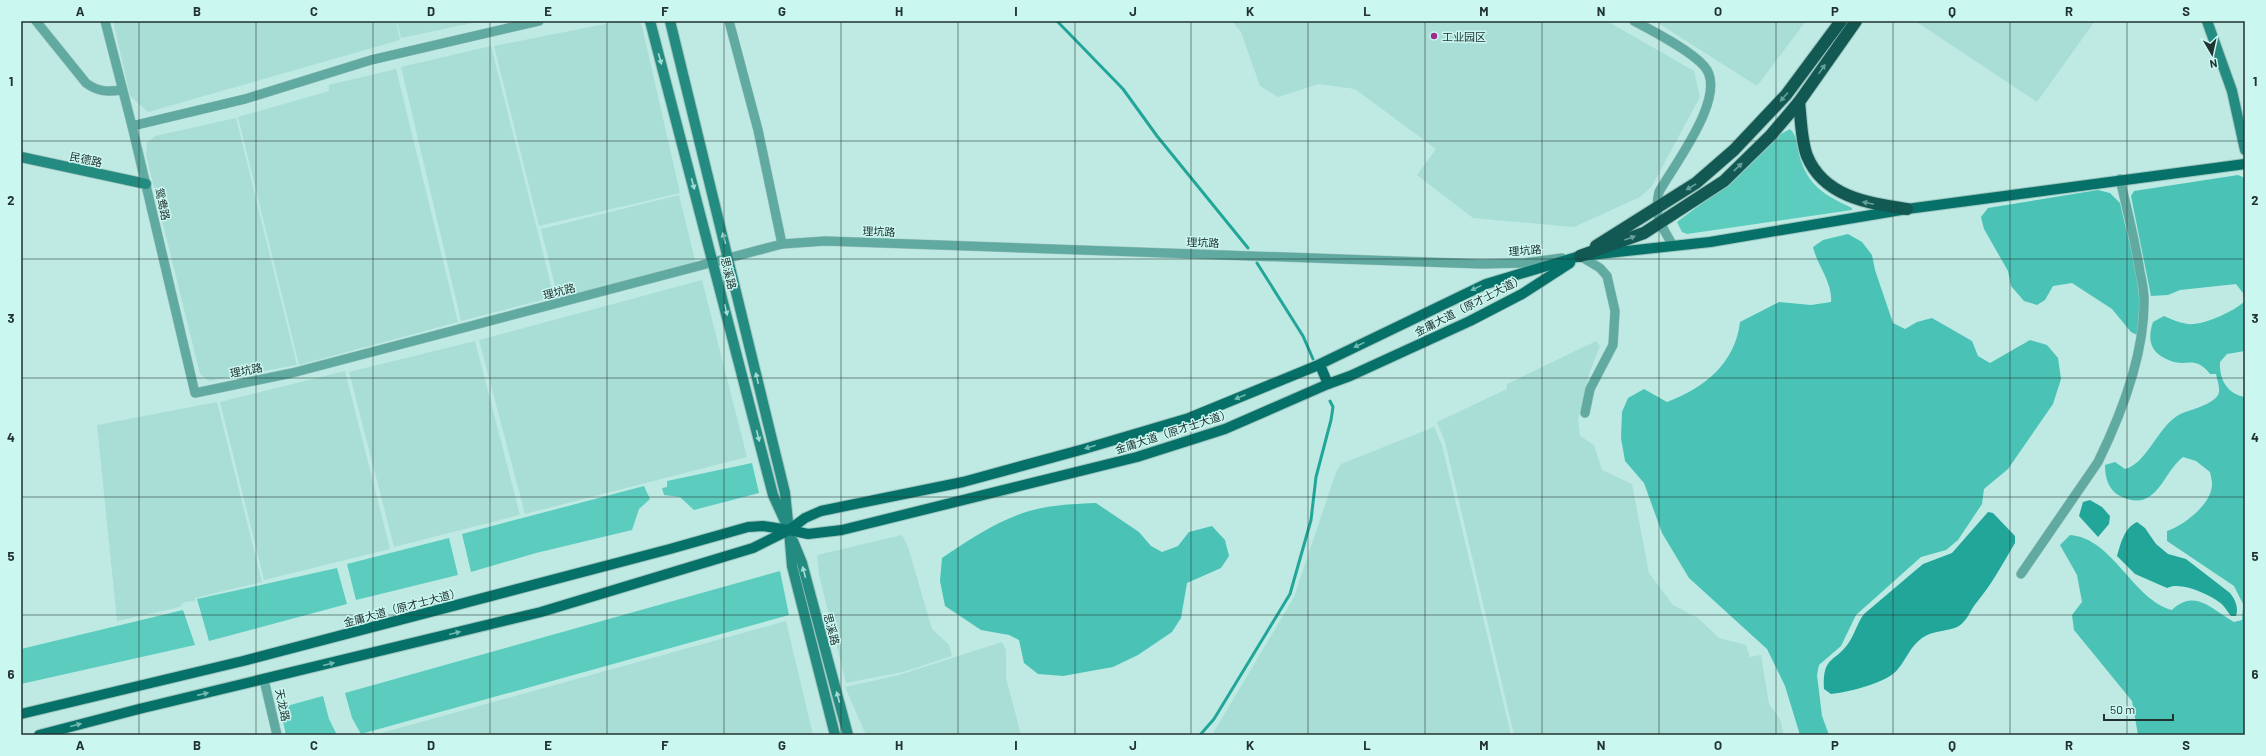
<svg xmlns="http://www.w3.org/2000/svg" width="2266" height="756" font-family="Barlow,'Noto Sans SC',sans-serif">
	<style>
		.built { fill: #a9ded6 }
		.green { fill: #5cccbf }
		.forest { fill: #4ac3b6 }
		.water { fill: #23a69a }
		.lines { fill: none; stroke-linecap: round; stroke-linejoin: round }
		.stream { stroke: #23a69a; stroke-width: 3 }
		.street-casing { stroke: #9fc5bf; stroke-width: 10 }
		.secondary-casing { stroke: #9fc5bf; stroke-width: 12 }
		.primary-casing { stroke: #9fc5bf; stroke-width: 12 }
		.highway-casing { stroke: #9fc5bf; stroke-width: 14 }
		.street { stroke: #60aaa1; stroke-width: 9 }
		.secondary { stroke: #248b81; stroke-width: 10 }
		.primary { stroke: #057168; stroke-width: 10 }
		.highway { stroke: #135953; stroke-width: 12 }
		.oneway { fill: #a1dcd5 }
		.oneway2 { fill: #66a09a }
		.oneway3 { fill: #72bbb3 }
		.grid { fill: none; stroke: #213330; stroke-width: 1; stroke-opacity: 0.55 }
		.poi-dot { fill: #9d2d8b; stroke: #cbf7f1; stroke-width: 1.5 }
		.labels { text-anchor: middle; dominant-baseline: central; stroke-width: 3; stroke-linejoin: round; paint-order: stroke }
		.poi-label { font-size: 11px; fill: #213330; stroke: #cbf7f1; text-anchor: start }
		.street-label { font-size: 11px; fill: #213330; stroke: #cbf7f1 }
		.neatline { fill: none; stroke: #213330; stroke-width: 1.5 }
		.grid-label { font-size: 13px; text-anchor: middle; font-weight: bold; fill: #213330 }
	</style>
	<rect width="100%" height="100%" fill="#beeae3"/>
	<g class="built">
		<path d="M113 21H396L400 40 148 112 130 96Z"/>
		<path d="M397 21H482L401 38Z"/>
		<path d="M620 21H639L642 26 680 193 539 226 494 46Z"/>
		<path d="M1232 21H1607L1694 71 1700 97 1652 186 1640 197 1574 227 1473 218 1417 175 1436 149 1355 89 1319 84 1278 97 1260 86 1241 32Z"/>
		<path d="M1655 21H1806L1757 86Z"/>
		<path d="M1915 21H2095L2037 102Z"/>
		<path d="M491 46 554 297 461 321 401 67Z"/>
		<path d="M396 69 458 322 299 365 238 117 329 91V85Z"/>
		<path d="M236 118 297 365 209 381 200 374 146 155 147 143 155 136Z"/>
		<path d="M679 195 696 264 558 298 541 229Z"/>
		<path d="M702 280 747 457 525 514 479 340Z"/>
		<path d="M475 341 520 515 394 547 349 372Z"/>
		<path d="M1596 341 1600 346 1589 374 1578 420 1580 436 1594 445 1602 470 1632 484 1649 573 1673 605 1698 618 1719 638 1746 645 1750 657 1761 655 1769 704 1780 719 1784 735H1514L1445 442 1437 422 1507 389V384Z"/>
		<path d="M345 371 390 549 264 580 220 402Z"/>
		<path d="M217 402 262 582 195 598V601L184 602 180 607 117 621 97 425Z"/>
		<path d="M1434 427 1442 445 1511 735H1212L1294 597 1336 472 1341 464Z"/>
		<path d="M902 535 908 547 932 629 949 645 952 656 903 672 846 683 819 575 817 555Z"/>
		<path d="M786 621 813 735H374Z"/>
		<path d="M1002 642 1006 650V678L1021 735H866L845 687 899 675Z"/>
	</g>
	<g class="green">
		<path d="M1790 129C1797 135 1797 145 1799 154 1807 186 1825 195 1852 208V210L1687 234 1682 232 1677 222 1725 186 1779 135Z"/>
		<path d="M752 463 759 493 694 510 680 497 664 495 662 488 667 487V481Z"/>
		<path d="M644 486 650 499 639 509 632 530 536 553 471 572 462 534Z"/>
		<path d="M449 538 458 575 356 600 347 564Z"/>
		<path d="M337 568 347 604 209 641 197 599Z"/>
		<path d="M780 571 789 615 361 734 352 718 345 693Z"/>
		<path d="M183 610 195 645 21 684V649Z"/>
		<path d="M323 696 329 719 337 735H286L282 717 283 707Z"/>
	</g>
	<g class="forest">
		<path d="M2238 175 2245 178V351L2227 354 2220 362C2219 379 2227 394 2245 397V735H2138L2132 701 2074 630 2072 615 2082 602 2077 575 2060 545 2070 535C2113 538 2133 600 2172 610 2195 588 2212 610 2234 622L2242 620 2243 604 2234 586 2167 541V531C2184 525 2211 505 2212 485 2212 481 2211 476 2210 472L2196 461 2183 457C2162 473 2157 514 2120 496 2108 490 2105 477 2105 465L2115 462 2125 469C2146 464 2157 429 2177 416 2188 409 2210 407 2218 395 2221 389 2217 380 2216 374H2210C2195 355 2187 367 2171 361 2150 354 2147 340 2153 322L2164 316C2173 320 2184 325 2194 324 2210 322 2232 312 2244 302L2243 293 2236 284 2180 290 2168 295 2151 296 2131 196 2134 191Z"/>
		<path d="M2098 190 2110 193 2120 203C2128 240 2147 298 2137 335L2131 332 2112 309 2072 283 2053 286 2045 300 2037 305 2024 301 2011 286 2008 271 1984 229 1981 217 1988 208Z"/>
		<path d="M1848 234 1862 242 1872 255 1875 270 1893 323 1905 329 1917 322 1932 318 1972 341 1978 356 1990 363 2030 340 2047 345 2058 358 2061 379 2053 404 2008 469 1984 489 1982 504 1958 540 1946 550 1921 557 1856 615 1841 646 1819 665 1817 675 1822 716 1829 735H1800L1785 686 1767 649 1689 578 1662 533 1644 483 1625 461 1621 438 1622 412 1628 398 1644 389 1667 402C1704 388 1735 364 1740 322L1779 302 1811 305 1831 302C1833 283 1817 265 1813 247L1823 240Z"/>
		<path d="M1096 503 1139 532 1151 546 1162 552 1178 546 1189 532 1212 526 1225 540 1229 556 1221 568 1187 583 1181 618 1172 632 1138 655 1113 667 1063 676 1038 674 1024 663 1019 640 1009 635 981 630 945 606 940 581 942 558C967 541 994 523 1023 513 1046 505 1072 504 1096 503Z"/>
	</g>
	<g class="water">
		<path d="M2090 500 2102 507 2110 516 2109 524 2098 537 2079 516 2083 502Z"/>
		<path d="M1988 512 1993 513 2015 536V543C2003 563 1992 584 1977 602 1970 610 1968 620 1959 626 1948 632 1933 630 1922 638 1910 647 1907 658 1898 669 1888 683 1848 692 1831 694L1824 689C1822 653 1837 664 1851 639 1856 630 1858 622 1864 614L1923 564 1952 553Z"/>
		<path d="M2137 522 2145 528 2156 544 2168 554 2186 559 2230 593C2235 599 2239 608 2236 616H2231C2227 611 2224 605 2219 602 2207 593 2180 581 2167 588L2135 574 2117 556C2121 543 2124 528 2137 522Z"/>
	</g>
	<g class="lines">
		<g class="stream">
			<path d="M1057 21 1123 89 1157 136 1248 248"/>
			<path d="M1257 263 1303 336 1313 359"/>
			<path d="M1200 735 1214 719 1290 594 1311 520 1316 477 1331 420 1333 407 1330 401"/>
		</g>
		<defs>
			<g id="street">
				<path d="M36 21 86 83C98 92 108 92 122 90"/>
				<path d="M105 21 132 126 195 393 292 373 782 244 825 241 1482 264 1524 263 1562 258"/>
				<path d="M729 21 758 130 782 244"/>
				<path d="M1634 21C1653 31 1690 50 1704 66 1730 94 1673 166 1659 192 1653 216 1662 226 1673 246"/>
				<path d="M132 126 245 99 371 60 539 21"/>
				<path d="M1576 257 1580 256 1600 268 1607 276 1615 311 1613 345 1590 389 1585 413"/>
				<path d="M2021 574 2098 462C2122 413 2145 354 2144 299 2144 290 2142 281 2140 272 2135 240 2127 210 2120 179"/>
				<path d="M264 680 277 735"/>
			</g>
			<g id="secondary">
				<path d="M650 21 773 495 789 530 792 566 835 735"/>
				<path d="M670 21 785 493 788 522"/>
				<path d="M2207 21 2232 91 2245 150"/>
				<path d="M21 157 146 184"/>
				<path d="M793 541 802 563 848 735"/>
			</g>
			<g id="primary">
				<path d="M1320 365 1328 384"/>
				<path d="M21 714 243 661 670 549 748 527 763 526 789 530 805 518 821 511 963 482 1084 449 1189 418 1316 366 1486 284 1580 256 1710 242 1907 209 2245 164"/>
				<path d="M39 735 139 709 541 612 753 548 789 530 808 534 842 530 1137 457 1225 429 1328 384 1350 376 1470 321 1522 294 1570 263"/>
			</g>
			<g id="highway">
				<path d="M1799 102C1801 119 1801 140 1807 156 1824 197 1868 203 1907 209"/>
				<path d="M1596 246 1696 183 1734 150 1786 95 1841 21"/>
				<path d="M1580 256 1644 233 1724 181 1771 135 1799 102 1856 21"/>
			</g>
		</defs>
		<use href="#street" class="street-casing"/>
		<use href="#secondary" class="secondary-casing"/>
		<use href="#primary" class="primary-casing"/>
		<use href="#highway" class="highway-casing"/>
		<use href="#street" class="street"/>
		<use href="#secondary" class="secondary"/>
		<use href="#primary" class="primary"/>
		<use href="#highway" class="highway"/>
	</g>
	<defs><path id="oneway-solid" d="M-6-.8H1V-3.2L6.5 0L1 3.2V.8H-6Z"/></defs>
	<g class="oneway">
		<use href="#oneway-solid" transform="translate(660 59) rotate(75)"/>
		<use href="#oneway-solid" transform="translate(693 184) rotate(75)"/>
		<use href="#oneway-solid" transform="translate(724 238) rotate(-104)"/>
		<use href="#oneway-solid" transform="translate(726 310) rotate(76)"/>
		<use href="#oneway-solid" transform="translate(757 378) rotate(-103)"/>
		<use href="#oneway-solid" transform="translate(758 436) rotate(76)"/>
		<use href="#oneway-solid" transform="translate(804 572) rotate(-105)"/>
		<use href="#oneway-solid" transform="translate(838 697) rotate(-105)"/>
	</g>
	<g class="oneway2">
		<use href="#oneway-solid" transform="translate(1822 69) rotate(-55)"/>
		<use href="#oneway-solid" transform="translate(1784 97) rotate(131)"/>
		<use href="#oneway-solid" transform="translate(1738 167) rotate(-44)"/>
		<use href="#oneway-solid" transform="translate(1691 187) rotate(149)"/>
		<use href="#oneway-solid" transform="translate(1868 203) rotate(-168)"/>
		<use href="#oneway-solid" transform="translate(1630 238) rotate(-20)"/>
	</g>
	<g class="oneway3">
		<use href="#oneway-solid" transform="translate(1476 288) rotate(154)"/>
		<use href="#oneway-solid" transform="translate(1359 345) rotate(154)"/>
		<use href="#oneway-solid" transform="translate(1240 397) rotate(158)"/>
		<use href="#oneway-solid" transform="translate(1090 447) rotate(163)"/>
		<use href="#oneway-solid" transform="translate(455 633) rotate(-14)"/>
		<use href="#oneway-solid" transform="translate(329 664) rotate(-14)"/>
		<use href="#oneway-solid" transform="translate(203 694) rotate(-13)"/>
		<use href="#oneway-solid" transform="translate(76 725) rotate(-15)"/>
	</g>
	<path class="grid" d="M139 21V735M256 21V735M373 21V735M490 21V735M607 21V735M724 21V735M841 21V735M958 21V735M1075 21V735M1191 21V735M1308 21V735M1425 21V735M1542 21V735M1659 21V735M1776 21V735M1893 21V735M2010 21V735M2127 21V735M21 141H2245M21 259H2245M21 378H2245M21 497H2245M21 615H2245"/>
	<circle class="poi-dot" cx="1434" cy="36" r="4"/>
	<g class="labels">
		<g class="poi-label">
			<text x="1442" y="36">工业园区</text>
		</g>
		<g class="street-label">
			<text transform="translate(86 159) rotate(12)">民德路</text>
			<text transform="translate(163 204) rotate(77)">鸳鸯路</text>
			<text transform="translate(879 231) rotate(2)">理坑路</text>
			<text transform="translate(1203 242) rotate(2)">理坑路</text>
			<text transform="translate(1525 250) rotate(-4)">理坑路</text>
			<text transform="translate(729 273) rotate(76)">思溪路</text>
			<text transform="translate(559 291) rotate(-15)">理坑路</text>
			<text transform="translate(1469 305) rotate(-27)">金庸大道（原才士大道）</text>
			<text transform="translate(246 370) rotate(-11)">理坑路</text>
			<text transform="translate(1173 431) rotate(-18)">金庸大道（原才士大道）</text>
			<text transform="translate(402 607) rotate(-15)">金庸大道（原才士大道）</text>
			<text transform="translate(832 629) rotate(75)">思溪路</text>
			<text transform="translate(283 705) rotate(78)">天龙路</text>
		</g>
	</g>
	<rect width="2266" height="756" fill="none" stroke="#cbf7f1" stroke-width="44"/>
	<g transform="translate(2212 54) rotate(171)" stroke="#cbf7f1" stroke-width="3" paint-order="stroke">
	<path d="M0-3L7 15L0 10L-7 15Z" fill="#213330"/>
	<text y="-6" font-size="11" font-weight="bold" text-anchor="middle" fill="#213330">N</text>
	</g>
	<path d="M2104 714v6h69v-6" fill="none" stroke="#213330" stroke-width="2"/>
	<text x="2110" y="714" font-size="12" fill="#213330" stroke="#cbf7f1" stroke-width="3" paint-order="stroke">50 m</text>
	<rect x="22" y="22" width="2222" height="712" class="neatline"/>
	<g class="grid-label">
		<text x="80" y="16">A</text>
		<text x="197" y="16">B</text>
		<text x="314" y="16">C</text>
		<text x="431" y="16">D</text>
		<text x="548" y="16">E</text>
		<text x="665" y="16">F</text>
		<text x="782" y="16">G</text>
		<text x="899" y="16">H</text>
		<text x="1016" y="16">I</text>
		<text x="1133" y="16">J</text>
		<text x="1250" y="16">K</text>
		<text x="1367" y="16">L</text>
		<text x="1484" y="16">M</text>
		<text x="1601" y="16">N</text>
		<text x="1718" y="16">O</text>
		<text x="1835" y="16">P</text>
		<text x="1952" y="16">Q</text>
		<text x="2069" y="16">R</text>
		<text x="2186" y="16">S</text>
		<text x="11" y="86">1</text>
		<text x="2255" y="86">1</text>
		<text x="11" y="205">2</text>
		<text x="2255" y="205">2</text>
		<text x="11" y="323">3</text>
		<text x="2255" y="323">3</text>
		<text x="11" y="442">4</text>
		<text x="2255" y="442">4</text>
		<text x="11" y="561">5</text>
		<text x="2255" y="561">5</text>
		<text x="11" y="679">6</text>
		<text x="2255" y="679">6</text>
		<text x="80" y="750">A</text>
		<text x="197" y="750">B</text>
		<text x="314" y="750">C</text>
		<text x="431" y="750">D</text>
		<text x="548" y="750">E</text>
		<text x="665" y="750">F</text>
		<text x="782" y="750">G</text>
		<text x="899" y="750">H</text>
		<text x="1016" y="750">I</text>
		<text x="1133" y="750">J</text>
		<text x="1250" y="750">K</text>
		<text x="1367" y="750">L</text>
		<text x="1484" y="750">M</text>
		<text x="1601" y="750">N</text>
		<text x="1718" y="750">O</text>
		<text x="1835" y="750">P</text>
		<text x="1952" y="750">Q</text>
		<text x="2069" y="750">R</text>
		<text x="2186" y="750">S</text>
	</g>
</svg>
